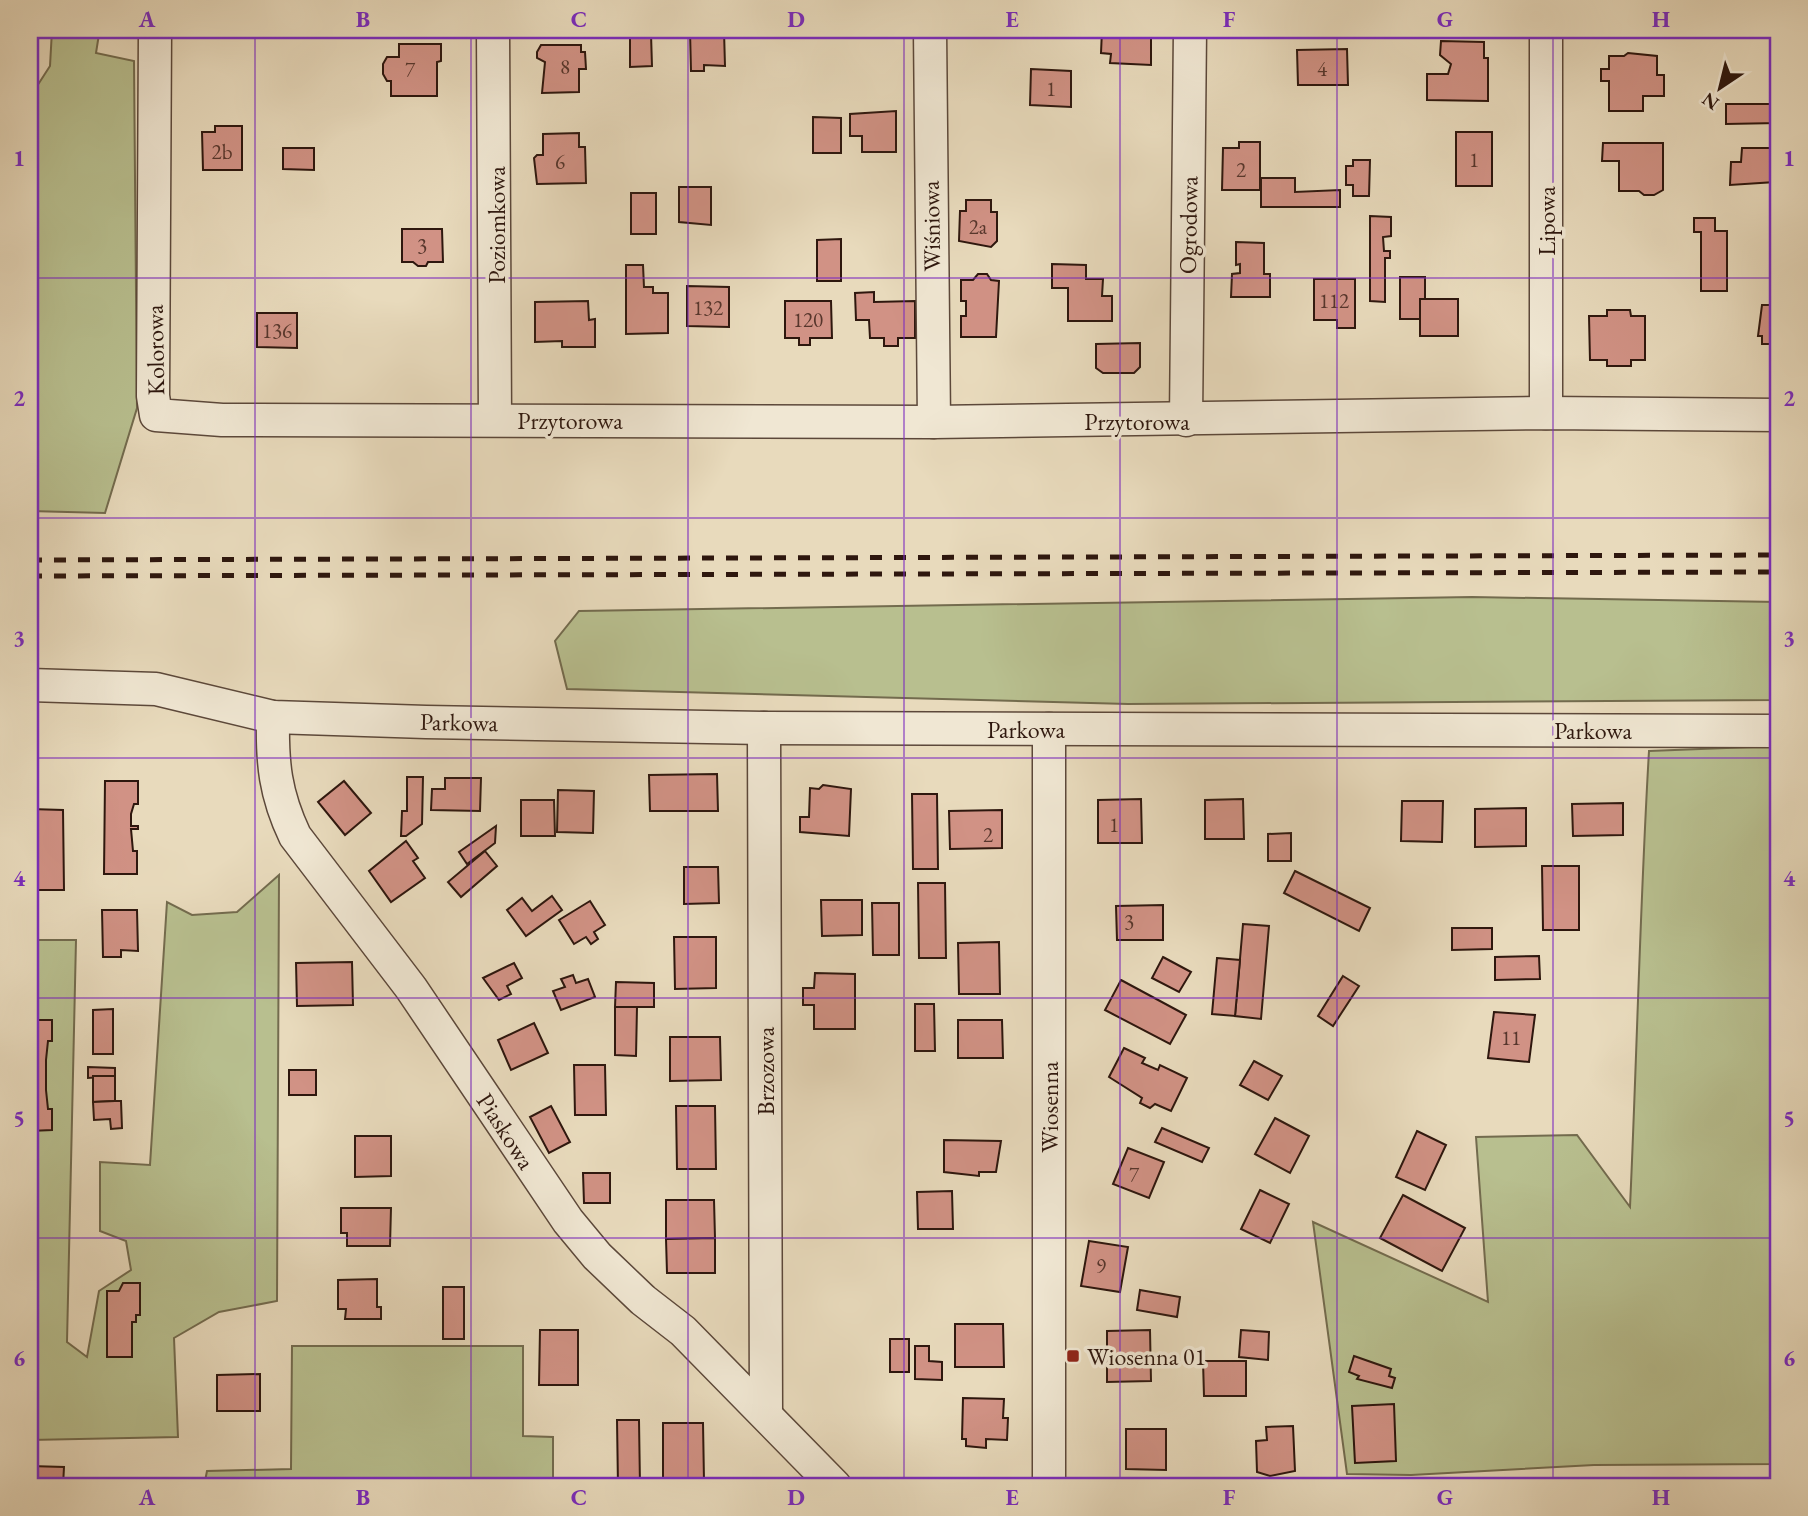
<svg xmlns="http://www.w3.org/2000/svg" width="1808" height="1516" font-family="'EB Garamond',serif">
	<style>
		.green { fill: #b8bf8f; stroke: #736b4e; stroke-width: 2 }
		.building { fill: #d19285; stroke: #2e170e; stroke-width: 2 }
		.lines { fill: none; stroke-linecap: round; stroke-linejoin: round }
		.minor-casing { stroke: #5c483a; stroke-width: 35 }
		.minor { stroke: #f0e7d3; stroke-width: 32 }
		.rail { stroke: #2e170e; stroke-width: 5; stroke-dasharray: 12 12; stroke-linecap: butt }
		.grid { fill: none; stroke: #7b2cbf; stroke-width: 2; stroke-opacity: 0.55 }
		.poi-dot { fill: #8f2418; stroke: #f0e7d3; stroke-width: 2.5 }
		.labels { text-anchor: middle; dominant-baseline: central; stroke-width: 7; stroke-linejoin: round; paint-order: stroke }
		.number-label { font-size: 21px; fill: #57362c }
		.street-label { font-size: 24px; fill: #2e170e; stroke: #f0e7d3 }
		.poi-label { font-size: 24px; fill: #2e170e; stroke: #f0e7d3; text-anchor: start }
		.neatline { fill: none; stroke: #7b2cbf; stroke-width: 2.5 }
		.grid-label { font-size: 23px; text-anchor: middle; font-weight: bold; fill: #7b2cbf }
	</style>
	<rect width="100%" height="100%" fill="#e8dabc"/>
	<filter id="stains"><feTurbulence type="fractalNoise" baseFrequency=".00286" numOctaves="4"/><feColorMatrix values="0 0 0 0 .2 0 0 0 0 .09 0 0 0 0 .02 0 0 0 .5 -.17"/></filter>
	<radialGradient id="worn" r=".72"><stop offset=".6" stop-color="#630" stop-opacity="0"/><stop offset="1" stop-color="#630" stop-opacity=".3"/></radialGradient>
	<g class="green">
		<path d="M52 30H95L99 34 96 53 134 61 137 408 105 513 30 511V97L50 66Z"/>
		<path d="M1472 597 1778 602V700L1128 704 567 689 555 641 579 611Z"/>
		<path d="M1778 746V1464L1594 1465 1411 1475 1347 1474 1313 1222 1488 1302 1476 1137 1577 1135 1630 1207C1637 1055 1640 903 1649 751Z"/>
		<path d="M279 875 277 1301 219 1312 174 1338 178 1437 30 1440V940H76L67 1342 87 1357 99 1291 131 1270 126 1241 100 1231V1162L150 1165 167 902 192 915 237 912Z"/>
		<path d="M292 1346H523V1436L553 1437V1486H204L207 1471 291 1469Z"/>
	</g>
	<g class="building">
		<path d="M1102 30 1151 31V65L1110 63 1111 54 1101 53Z"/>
		<path d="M1729 30H1778V33L1729 34Z"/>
		<path d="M690 31H724L725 66 704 65V71H691Z"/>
		<path d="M630 34H651L652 66 630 67Z"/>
		<path d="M1441 41 1484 42V58H1488V101L1427 100V74H1448L1451 64 1440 55Z"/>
		<path d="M399 44H441V61L437 62V96H391V81H387L383 74V64L387 57H399Z"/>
		<path d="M541 45H581V52H585L586 69H579V92L542 93 545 62 537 58V52Z"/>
		<path d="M1347 49 1348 85H1298L1297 50Z"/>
		<path d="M1628 53 1657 56V75H1664V96H1643V111H1609V81H1601V69H1609V56H1624Z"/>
		<path d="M1031 69 1071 71V107L1030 105Z"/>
		<path d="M1726 104H1778V123L1726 124Z"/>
		<path d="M896 111V152H862V136H850V114Z"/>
		<path d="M813 117 841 118V153H813Z"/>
		<path d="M215 126H242V170H203L202 132H215Z"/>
		<rect x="1456" y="132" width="36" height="54"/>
		<path d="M579 133V147H585L586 183 537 184 534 158 537 155H543V134Z"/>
		<path d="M1239 142H1260V190H1222L1223 148H1239Z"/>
		<path d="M1603 143H1663V190L1654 195H1644L1639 191H1619V161H1602Z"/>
		<path d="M283 148H314V170L283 169Z"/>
		<path d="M1742 148H1775V182L1730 185 1731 162H1741Z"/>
		<path d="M1353 160H1370L1369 196H1353V185H1346V166H1353Z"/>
		<path d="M1261 178H1295V192L1340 190V207H1261Z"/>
		<path d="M679 187H711V225L679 222Z"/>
		<rect x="631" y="193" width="25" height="41"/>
		<path d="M966 200H991V212H997V241L991 247 959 241 960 211H966Z"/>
		<path d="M1370 216 1391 217V236L1383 237 1384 251H1390V258H1385V302L1370 301Z"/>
		<path d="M1694 218H1715V231H1727V291H1701V232H1694Z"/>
		<path d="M402 229H442L443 262H428L426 266H418L413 262H402Z"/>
		<path d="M841 239V281H817V240Z"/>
		<path d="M1236 242 1264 243V274H1270V297H1231L1232 274 1240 273V264L1236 265Z"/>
		<path d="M1052 264 1086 265V279H1103L1102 296H1112V321H1068V288H1052Z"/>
		<path d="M626 265H643L644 287H653V293H668V333L626 334Z"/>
		<path d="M978 274H987L991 280 999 281 996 337H961V316H966V301H961V280H973Z"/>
		<path d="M1400 277H1425V299H1420V319H1400Z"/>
		<path d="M1314 279H1355V328H1337V320H1314Z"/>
		<path d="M687 286 729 287V327L687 326Z"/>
		<path d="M874 292V302L915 301V338H898V346H884V338H870L869 320H856L855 293Z"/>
		<rect x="1420" y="299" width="38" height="37"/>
		<path d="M588 301 589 320 595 319V347H562V341L535 342V302Z"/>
		<path d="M785 301H831L832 338H810V345H799V338H785Z"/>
		<path d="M1762 305H1778V349H1775V344H1762V336H1758Z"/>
		<path d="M1607 310H1630L1631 316H1645V360H1631V366H1607V360H1590L1589 316H1607Z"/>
		<path d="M257 313H297V348L257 347Z"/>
		<path d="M1140 343V367L1134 373H1103L1096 368V344Z"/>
		<path d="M717 774 718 811H650L649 775Z"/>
		<path d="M407 777H423L422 824 406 836H401L402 811H407Z"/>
		<path d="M445 778H481L480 811 431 810 432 789H445Z"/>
		<path d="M105 781H138V804H134L131 814V826H138V829H131L133 851H137V874H104Z"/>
		<path d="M344 781 371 813 345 835 318 802Z"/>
		<path d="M823 785 851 789 849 836 800 832V817H809L810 788 819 789Z"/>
		<path d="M558 790 594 791 593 833 557 832Z"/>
		<path d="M912 794H937L938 869H913Z"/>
		<path d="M1141 799 1142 843H1098V800Z"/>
		<path d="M1243 799 1244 839H1205V800Z"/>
		<path d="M521 800H554L555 836H521Z"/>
		<path d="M1402 801H1443L1442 842 1401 841Z"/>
		<path d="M1623 803V835L1573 836 1572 804Z"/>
		<path d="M1526 808V846L1475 847V809Z"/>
		<path d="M30 809 63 810 64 890H30Z"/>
		<path d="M1002 810V848L950 849 949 811Z"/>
		<path d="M496 826 495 843 467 864 459 852Z"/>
		<path d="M1291 833V861H1268V834Z"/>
		<path d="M406 841 418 858 413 861 425 878 391 902 369 871Z"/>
		<path d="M485 851 497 866 461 897 448 882Z"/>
		<path d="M1542 866H1579V930H1543Z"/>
		<path d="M684 867H718L719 903 684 904Z"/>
		<path d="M1295 871 1370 908 1359 931 1284 893Z"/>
		<path d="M918 883H945L946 958H919Z"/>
		<path d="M552 896 562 910 526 936 507 910 522 898 532 911Z"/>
		<path d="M821 900H862V935L822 936Z"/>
		<path d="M590 901 605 925 594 932 598 939 591 944 586 937 574 944 559 920Z"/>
		<path d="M872 903H899V955H873Z"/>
		<path d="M1163 905V940H1117L1116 906Z"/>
		<path d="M102 910H137L138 951 121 950V957H103Z"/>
		<path d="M1243 924 1269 926 1261 1019 1235 1016Z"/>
		<path d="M1452 928H1492V949L1452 950Z"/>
		<path d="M674 937H716V988L675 989Z"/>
		<path d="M999 942 1000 994H959L958 943Z"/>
		<path d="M1539 956 1540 979 1495 980V957Z"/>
		<path d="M1163 957 1191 972 1179 992 1152 978Z"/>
		<path d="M1217 958 1240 960 1235 1016 1212 1014Z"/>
		<path d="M352 962 353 1005 297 1006 296 963Z"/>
		<path d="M514 963 522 978 507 986 511 994 499 1000 483 978Z"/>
		<path d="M815 973 855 974V1029H814V1005H803V988H814Z"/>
		<path d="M573 975 576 983 588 979 595 997 561 1010 553 991 565 987 561 979Z"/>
		<path d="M1343 976 1359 986 1333 1026 1318 1016Z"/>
		<path d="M1121 980 1186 1015 1170 1044 1105 1010Z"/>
		<path d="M616 982 654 983V1007H615Z"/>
		<path d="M915 1004H934L935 1051H915Z"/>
		<path d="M615 1007H637L636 1056 615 1055Z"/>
		<path d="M113 1009V1054H93V1010Z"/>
		<path d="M1494 1012 1535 1015 1529 1062 1488 1058Z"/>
		<path d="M30 1020H52V1041H48L46 1060V1090L48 1109H52V1130L30 1131Z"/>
		<path d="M958 1020H1002L1003 1058H958Z"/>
		<path d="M534 1023 548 1053 511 1070 498 1040Z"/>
		<path d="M670 1037H720L721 1080 670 1081Z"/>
		<path d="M1124 1048 1145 1058 1142 1063 1158 1070 1160 1065 1187 1078 1171 1111 1155 1104 1150 1108 1140 1103 1142 1098 1109 1077Z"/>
		<path d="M1254 1061 1282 1076 1268 1100 1240 1085Z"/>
		<path d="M574 1065H605L606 1115H575Z"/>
		<path d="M88 1067 115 1068V1076L88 1078Z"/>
		<rect x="289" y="1070" width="27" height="25"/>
		<path d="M93 1076H115V1101L93 1102Z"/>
		<path d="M115 1101H121L122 1128 111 1129 110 1119 94 1120 93 1102Z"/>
		<path d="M551 1106 570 1142 549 1153 530 1117Z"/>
		<path d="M676 1106H715L716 1169H677Z"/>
		<path d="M1275 1118 1309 1136 1290 1173 1255 1154Z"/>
		<path d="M1162 1128 1209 1148 1202 1162 1155 1142Z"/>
		<path d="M1417 1131 1446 1145 1425 1190 1396 1177Z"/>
		<path d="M355 1136H391V1176L355 1177Z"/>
		<path d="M944 1140 1001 1141 996 1172H979V1176L944 1172Z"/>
		<path d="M1128 1148 1164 1162 1149 1198 1113 1184Z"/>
		<path d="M583 1173H610V1203H584Z"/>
		<path d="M1260 1190 1289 1204 1270 1243 1241 1229Z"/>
		<path d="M952 1191 953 1229H918L917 1192Z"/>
		<path d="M1403 1195 1465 1228 1442 1271 1380 1238Z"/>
		<path d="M666 1200H714L715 1238 666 1239Z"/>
		<path d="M341 1208H391L390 1246H347V1233H341Z"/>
		<path d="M715 1238V1273H667L666 1239Z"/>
		<path d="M1089 1241 1128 1247 1120 1292 1081 1286Z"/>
		<path d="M377 1279V1307H381V1319H345L346 1309H338V1280Z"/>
		<path d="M123 1283H140V1315H136V1322H132V1357H107V1291H119Z"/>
		<rect x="443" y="1287" width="21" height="52"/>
		<path d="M1140 1290 1180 1297 1177 1317 1137 1310Z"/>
		<path d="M955 1324H1003L1004 1367H955Z"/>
		<path d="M540 1330H578V1385H539Z"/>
		<path d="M1150 1330 1151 1381 1107 1382V1331Z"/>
		<path d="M1241 1330 1269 1332 1268 1360 1239 1357Z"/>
		<rect x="890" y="1339" width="19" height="33"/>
		<path d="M915 1346H929V1361L942 1362V1380L915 1379Z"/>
		<path d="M1354 1356 1391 1369 1389 1376 1395 1378 1392 1388 1357 1379 1359 1376 1349 1372Z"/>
		<path d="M1203 1361H1246V1396H1204Z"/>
		<path d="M260 1374V1411H217V1375Z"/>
		<path d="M963 1398 1004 1399 1003 1418H1008L1007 1440 986 1439V1448L966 1446V1439H962Z"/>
		<path d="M1394 1404 1396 1461 1355 1463 1352 1406Z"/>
		<path d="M617 1420H639L640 1486H618Z"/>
		<path d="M663 1423H703L704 1481H663Z"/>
		<path d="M1293 1426 1295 1471 1270 1476 1257 1472 1256 1441 1267 1440 1266 1427Z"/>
		<path d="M1126 1429H1166V1470L1126 1469Z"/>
		<path d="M30 1466 64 1467 63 1486H30Z"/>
	</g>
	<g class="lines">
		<defs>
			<g id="minor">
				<path d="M155 30 153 396 156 415 222 420 934 422 1546 413 1778 415"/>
				<path d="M493 30 495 420"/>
				<path d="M930 30 934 422"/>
				<path d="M1546 30V413"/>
				<path d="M1186 420 1190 30"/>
				<path d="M30 685 156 689 273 717 426 722 764 728 1778 731"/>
				<path d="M273 717C272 763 275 794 295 836L411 988 568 1221 597 1256 643 1300 683 1331 835 1486"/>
				<path d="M764 728 766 1413"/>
				<path d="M1049 1486V729"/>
			</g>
		</defs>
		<use href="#minor" class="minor-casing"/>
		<use href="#minor" class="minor"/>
		<g class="rail">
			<path d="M30 560 1778 555"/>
			<path d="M30 576 1778 572"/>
		</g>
	</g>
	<path class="grid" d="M255 30V1486M471 30V1486M688 30V1486M904 30V1486M1120 30V1486M1337 30V1486M1553 30V1486M30 278H1778M30 518H1778M30 758H1778M30 998H1778M30 1238H1778"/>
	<rect class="poi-dot" x="1066" y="1349" width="14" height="14" rx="3.5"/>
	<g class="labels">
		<g class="number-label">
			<text x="565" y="66">8</text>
			<text x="1322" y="68">4</text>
			<text x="410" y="69">7</text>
			<text x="1051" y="88">1</text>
			<text x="222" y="151">2b</text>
			<text x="1474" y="159">1</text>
			<text x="560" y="161">6</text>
			<text x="1241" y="169">2</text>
			<text x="978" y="226">2a</text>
			<text x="422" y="245">3</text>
			<text x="1334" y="300">112</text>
			<text x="708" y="307">132</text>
			<text x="808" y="319">120</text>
			<text x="277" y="330">136</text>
			<text x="1114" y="824">1</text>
			<text x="988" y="834">2</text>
			<text x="1129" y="921">3</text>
			<text x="1511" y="1037">11</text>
			<text x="1134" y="1174">7</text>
			<text x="1101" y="1265">9</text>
		</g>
		<g class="street-label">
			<text transform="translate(1546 221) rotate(-90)">Lipowa</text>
			<text transform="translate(496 225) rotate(-90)">Poziomkowa</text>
			<text transform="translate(1188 225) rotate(-89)">Ogrodowa</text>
			<text transform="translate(931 226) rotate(-91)">Wiśniowa</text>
			<text transform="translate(155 350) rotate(-91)">Kolorowa</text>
			<text x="570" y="420">Przytorowa</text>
			<text x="1137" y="421">Przytorowa</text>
			<text transform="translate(459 722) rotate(1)">Parkowa</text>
			<text x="1026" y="729">Parkowa</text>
			<text x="1593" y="730">Parkowa</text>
			<text transform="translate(765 1071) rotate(-90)">Brzozowa</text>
			<text transform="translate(1049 1107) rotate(-90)">Wiosenna</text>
			<text transform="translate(506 1131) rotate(57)">Piaskowa</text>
		</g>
		<g class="poi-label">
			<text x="1087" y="1356">Wiosenna 01</text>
		</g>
	</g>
	<rect width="1808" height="1516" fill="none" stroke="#e8dabc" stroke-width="77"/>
	<g transform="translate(1720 88) rotate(215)" stroke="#f0e7d3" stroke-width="5" paint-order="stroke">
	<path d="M0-5L12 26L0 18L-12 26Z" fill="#2e170e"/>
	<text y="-10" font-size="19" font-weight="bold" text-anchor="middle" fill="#2e170e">N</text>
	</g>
	<rect x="38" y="38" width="1732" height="1440" class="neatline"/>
	<g class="grid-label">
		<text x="147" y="27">A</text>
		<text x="363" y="27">B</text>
		<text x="579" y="27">C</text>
		<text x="796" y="27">D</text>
		<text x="1012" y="27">E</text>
		<text x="1229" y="27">F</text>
		<text x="1445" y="27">G</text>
		<text x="1661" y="27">H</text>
		<text x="19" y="166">1</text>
		<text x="1789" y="166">1</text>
		<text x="19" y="406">2</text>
		<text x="1789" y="406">2</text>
		<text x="19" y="646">3</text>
		<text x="1789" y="646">3</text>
		<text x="19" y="886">4</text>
		<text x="1789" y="886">4</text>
		<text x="19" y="1126">5</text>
		<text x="1789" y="1126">5</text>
		<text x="19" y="1366">6</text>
		<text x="1789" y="1366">6</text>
		<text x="147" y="1505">A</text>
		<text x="363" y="1505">B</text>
		<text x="579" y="1505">C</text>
		<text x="796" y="1505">D</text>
		<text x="1012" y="1505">E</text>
		<text x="1229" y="1505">F</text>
		<text x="1445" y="1505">G</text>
		<text x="1661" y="1505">H</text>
	</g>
	<rect width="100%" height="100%" filter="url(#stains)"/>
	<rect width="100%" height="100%" fill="url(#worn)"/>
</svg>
